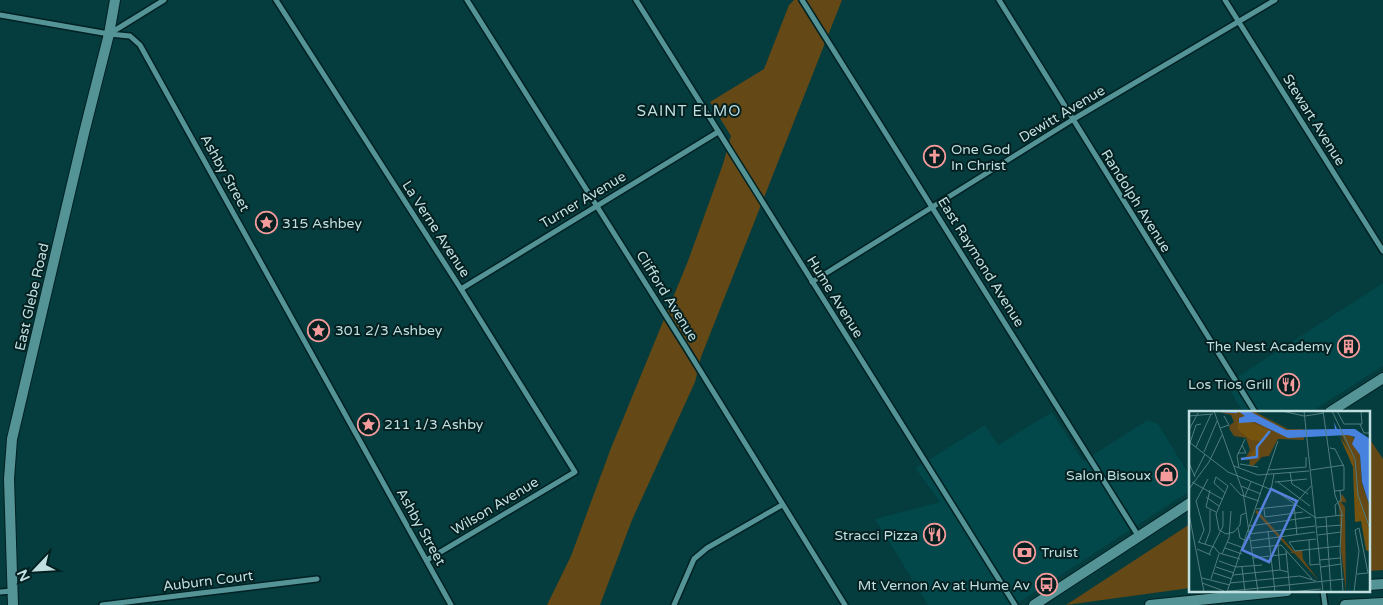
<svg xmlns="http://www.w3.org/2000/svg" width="1383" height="605" font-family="'Varela Round',sans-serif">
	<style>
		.built { fill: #02474a }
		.green { fill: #644815 }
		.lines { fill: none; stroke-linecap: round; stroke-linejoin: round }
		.street-casing { stroke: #002123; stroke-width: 8 }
		.secondary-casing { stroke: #002123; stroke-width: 12 }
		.street { stroke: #549496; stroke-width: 5 }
		.secondary { stroke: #549496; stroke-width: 10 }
		.labels { text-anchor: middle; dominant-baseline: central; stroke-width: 4; stroke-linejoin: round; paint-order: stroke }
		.street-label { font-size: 14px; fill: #c0dfe0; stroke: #052021 }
		.poi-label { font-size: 14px; fill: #c0dfe0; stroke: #052021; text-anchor: start }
		.neighbourhood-label { font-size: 15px; letter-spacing: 1px; fill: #c0dfe0; stroke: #052021 }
		.inset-river { fill: none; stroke: #4782de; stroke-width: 2.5 }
		.inset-road { fill: none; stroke: #507d7f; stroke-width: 1 }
		.view { fill: #5681db; fill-opacity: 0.15; stroke: #5681db; stroke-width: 2.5 }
		.inset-edge { fill: none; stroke: #c0dfe0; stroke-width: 2.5 }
	</style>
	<rect width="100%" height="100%" fill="#053c3e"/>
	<g class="built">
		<path d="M1383 283V366L1311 412H1243L1226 384Z"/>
		<path d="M1052 412 1083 461 1148 420 1158 424 1190 476V491L1015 605H928L875 519 940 502 915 468 985 425 998 445Z"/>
	</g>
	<g class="green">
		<path d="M794 0H842L701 357 695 382 632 520 600 605H547L571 556 611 448 688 261 723 164 731 136 710 102 764 69 789 5Z"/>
		<path d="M1369 438 1383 459V570L1369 571Z"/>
		<path d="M1190 524V588L1066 605Z"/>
	</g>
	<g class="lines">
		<defs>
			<g id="street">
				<path d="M276 0 461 289 575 472 427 560"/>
				<path d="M467 0 685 346 845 605"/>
				<path d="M636 0 1015 605"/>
				<path d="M802 0 1139 537"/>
				<path d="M999 0 1255 412"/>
				<path d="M1225 0 1383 251"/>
				<path d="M0 15 109 34 164 0"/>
				<path d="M109 34 130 36 140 45 451 605"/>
				<path d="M812 282 1072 120 1275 0"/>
				<path d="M461 289 718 132"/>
				<path d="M1323 591 1325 605"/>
				<path d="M0 592 12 591"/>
				<path d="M102 605 317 579"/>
				<path d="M674 605 694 559 707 548 782 505"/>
			</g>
			<g id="secondary">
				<path d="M1330 412 1383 378"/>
				<path d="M1369 585 1383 584"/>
				<path d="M13 605 9 479 12 439 84 133 109 34 115 0"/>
				<path d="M1034 605 1190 503"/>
				<path d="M1150 605 1287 591"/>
				<path d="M1345 605 1383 603"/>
			</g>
		</defs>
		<use href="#street" class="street-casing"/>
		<use href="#secondary" class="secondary-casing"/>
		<use href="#street" class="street"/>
		<use href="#secondary" class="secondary"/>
	</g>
	<defs>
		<symbol id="church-ring" viewBox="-11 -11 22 22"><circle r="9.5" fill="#052021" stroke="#f59b9c" stroke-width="1.5"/><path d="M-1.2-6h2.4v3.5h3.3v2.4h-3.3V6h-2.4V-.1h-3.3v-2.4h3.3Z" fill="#f59b9c"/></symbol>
		<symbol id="sight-ring" viewBox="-11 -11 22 22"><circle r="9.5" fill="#052021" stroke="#f59b9c" stroke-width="1.5"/><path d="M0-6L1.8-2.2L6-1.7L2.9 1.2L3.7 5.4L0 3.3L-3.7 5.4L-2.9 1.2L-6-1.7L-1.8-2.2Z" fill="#f59b9c"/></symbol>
		<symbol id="building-ring" viewBox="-11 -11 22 22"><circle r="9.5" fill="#052021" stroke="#f59b9c" stroke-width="1.5"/><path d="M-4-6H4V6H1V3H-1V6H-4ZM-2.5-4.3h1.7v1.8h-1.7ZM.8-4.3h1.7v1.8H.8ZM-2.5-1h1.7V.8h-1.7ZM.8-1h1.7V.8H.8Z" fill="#f59b9c"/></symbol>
		<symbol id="restaurant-ring" viewBox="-11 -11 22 22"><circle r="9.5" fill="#052021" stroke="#f59b9c" stroke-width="1.5"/><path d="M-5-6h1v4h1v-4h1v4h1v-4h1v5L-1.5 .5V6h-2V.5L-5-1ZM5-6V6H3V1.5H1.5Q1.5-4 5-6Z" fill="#f59b9c"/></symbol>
		<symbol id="shop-ring" viewBox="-11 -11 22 22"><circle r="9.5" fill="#052021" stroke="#f59b9c" stroke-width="1.5"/><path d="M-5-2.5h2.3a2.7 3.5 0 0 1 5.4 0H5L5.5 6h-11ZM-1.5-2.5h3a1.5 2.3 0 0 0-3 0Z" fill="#f59b9c"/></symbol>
		<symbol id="bank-ring" viewBox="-11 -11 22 22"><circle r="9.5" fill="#052021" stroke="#f59b9c" stroke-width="1.5"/><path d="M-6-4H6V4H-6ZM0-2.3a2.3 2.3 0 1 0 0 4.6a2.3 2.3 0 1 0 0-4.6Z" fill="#f59b9c"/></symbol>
		<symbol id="bus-ring" viewBox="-11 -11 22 22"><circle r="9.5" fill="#052021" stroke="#f59b9c" stroke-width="1.5"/><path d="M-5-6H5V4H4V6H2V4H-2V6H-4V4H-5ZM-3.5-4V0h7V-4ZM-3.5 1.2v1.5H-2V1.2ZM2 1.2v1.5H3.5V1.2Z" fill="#f59b9c"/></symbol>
	</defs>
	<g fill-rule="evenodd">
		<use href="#church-ring" x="922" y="144" width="25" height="25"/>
		<use href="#sight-ring" x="254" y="210" width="25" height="25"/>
		<use href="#sight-ring" x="306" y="318" width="25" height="25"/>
		<use href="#building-ring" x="1336" y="334" width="25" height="25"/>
		<use href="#restaurant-ring" x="1276" y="372" width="25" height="25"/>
		<use href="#sight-ring" x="356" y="412" width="25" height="25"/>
		<use href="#shop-ring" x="1154" y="462" width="25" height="25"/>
		<use href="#restaurant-ring" x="922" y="522" width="25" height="25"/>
		<use href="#bank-ring" x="1012" y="540" width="25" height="25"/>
		<use href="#bus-ring" x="1034" y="572" width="25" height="25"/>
	</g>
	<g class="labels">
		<g class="street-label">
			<text transform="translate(1062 114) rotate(-31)">Dewitt Avenue</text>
			<text transform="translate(1314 120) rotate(58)">Stewart Avenue</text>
			<text transform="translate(225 173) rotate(61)">Ashby Street</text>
			<text transform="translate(583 200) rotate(-31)">Turner Avenue</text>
			<text transform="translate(1136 201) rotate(58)">Randolph Avenue</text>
			<text transform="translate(436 229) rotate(57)">La Verne Avenue</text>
			<text transform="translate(981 262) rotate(58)">East Raymond Avenue</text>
			<text transform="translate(667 296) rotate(58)">Clifford Avenue</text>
			<text transform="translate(32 297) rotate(-77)">East Glebe Road</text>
			<text transform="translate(835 297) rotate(58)">Hume Avenue</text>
			<text transform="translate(495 506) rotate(-31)">Wilson Avenue</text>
			<text transform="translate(421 527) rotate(61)">Ashby Street</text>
			<text transform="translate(208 581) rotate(-7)">Auburn Court</text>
		</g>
		<g class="poi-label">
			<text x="951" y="149">One God<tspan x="951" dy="16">In Christ</tspan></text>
			<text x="282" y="223">315 Ashbey</text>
			<text x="335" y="330">301 2/3 Ashbey</text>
			<text x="1332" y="346" text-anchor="end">The Nest Academy</text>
			<text x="1272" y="384" text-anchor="end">Los Tios Grill</text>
			<text x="384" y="424">211 1/3 Ashby</text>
			<text x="1151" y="475" text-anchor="end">Salon Bisoux</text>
			<text x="918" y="535" text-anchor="end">Stracci Pizza</text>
			<text x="1041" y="552">Truist</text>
			<text x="1030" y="585" text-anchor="end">Mt Vernon Av at Hume Av</text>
		</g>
		<g class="neighbourhood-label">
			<text x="689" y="111">SAINT ELMO</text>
		</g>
	</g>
	<g transform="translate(1189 411)">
		<rect width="181" height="181" fill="#053c3e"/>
		<path d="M26 0H64L99 18H114L115 29 89 28 80 45 73 46 64 55 60 54 61 49 49 48 57 46 61 39 57 27 45 25 41 19 40 15 45 11 42 4ZM152 24H161L167 28 164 34 171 43 173 72 181 96V127L166 73 163 47ZM153 83 157 89 156 95V91H152L156 96 157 181 152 140 150 92ZM68 99 105 140 113 139 114 148 130 170 105 142H100L103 141 66 101Z" fill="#644815"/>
		<path d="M59 10 81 19 70 36 69 47 60 46 71 30 62 29 49 19V12ZM150 24 164 46 167 75 181 123V141L177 139 172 110 166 111 164 56Z" fill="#76540f"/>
		<path d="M49 0H60L97 19 146 18 145 11 148 18H166L181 28V96L173 71 171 44 163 33 166 26 159 24 99 27 66 11 50 12V7L56 5Z" fill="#4782de"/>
		<path class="inset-river" d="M33 0 48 1M52 48 68 46V36L81 20"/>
		<path class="inset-road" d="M25 0 54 81 69 181M93 0 115 5M115 0 134 181M134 0 146 84 153 102 151 139 154 181M143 0 166 48 169 84 182 121M148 0 155 13H173L172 0M0 5 24 3M116 5 135 2M171 13 175 22H182M31 17 40 14 35 5M0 19 9 2M0 31 39 61 88 81 127 107M1 32 7 14 12 13M7 36 22 3M141 37 146 38 155 56V79L146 80M15 41 28 10M49 42H57L53 34M0 52 6 66M51 53 69 56M45 55 69 64 120 60M50 57 48 45 56 28M79 59 117 56V46M122 59 155 54M101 61 103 73 119 83M5 65 16 43M3 71 33 88M86 71 118 68M89 71 121 95M41 72 52 84 70 90M52 75 72 83M0 78 20 51 33 24M21 79 17 96 27 101M82 79 85 63M56 85 62 71M17 86 30 95M67 98 105 94M75 98 76 106 114 101M0 103 15 181M147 105 146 94 152 89 151 80M137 106 142 181M127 107 154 104M61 115 122 106M128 116 153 114M49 117 51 127 58 130M30 119 27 103 39 75 27 66 25 72 36 82M30 119 37 123 45 121 51 114 52 104 57 102M79 120 86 181M60 123 126 115M108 124 105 94 122 75M129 124 152 121M120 129 121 154 131 153M61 130 126 121M9 131 25 136 30 142 51 148M10 131 15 119 7 90 19 68M38 131 55 137M100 131 106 140 151 135M100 131 127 128M16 133 21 120V99M89 134 91 159M36 137 53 143M63 137 92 134 123 168M8 138 22 144M97 140 101 181M20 143 34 115V100M33 143 40 127 42 100M64 147 98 143M131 149 151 147M30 150 47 156M27 156 45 162M47 156 73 154M53 156 56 181M132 156 152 153M25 162 43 168M44 164 91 159 99 161M13 167 41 174M22 168 30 143M13 172 35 180M41 172 111 165 127 170M32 181 155 168M38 181 89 30M101 181 132 178M165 181 170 140 166 119 170 117 179 162 168 163"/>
		<path class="view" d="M82 78 108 90 80 151 53 139Z"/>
		<rect width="181" height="181" class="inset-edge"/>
	</g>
	<g transform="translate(35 570) rotate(245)" stroke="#052021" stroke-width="4" paint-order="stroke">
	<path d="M0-4L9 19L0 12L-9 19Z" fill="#c0dfe0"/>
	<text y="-8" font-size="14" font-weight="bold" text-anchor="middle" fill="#c0dfe0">N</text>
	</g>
</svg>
